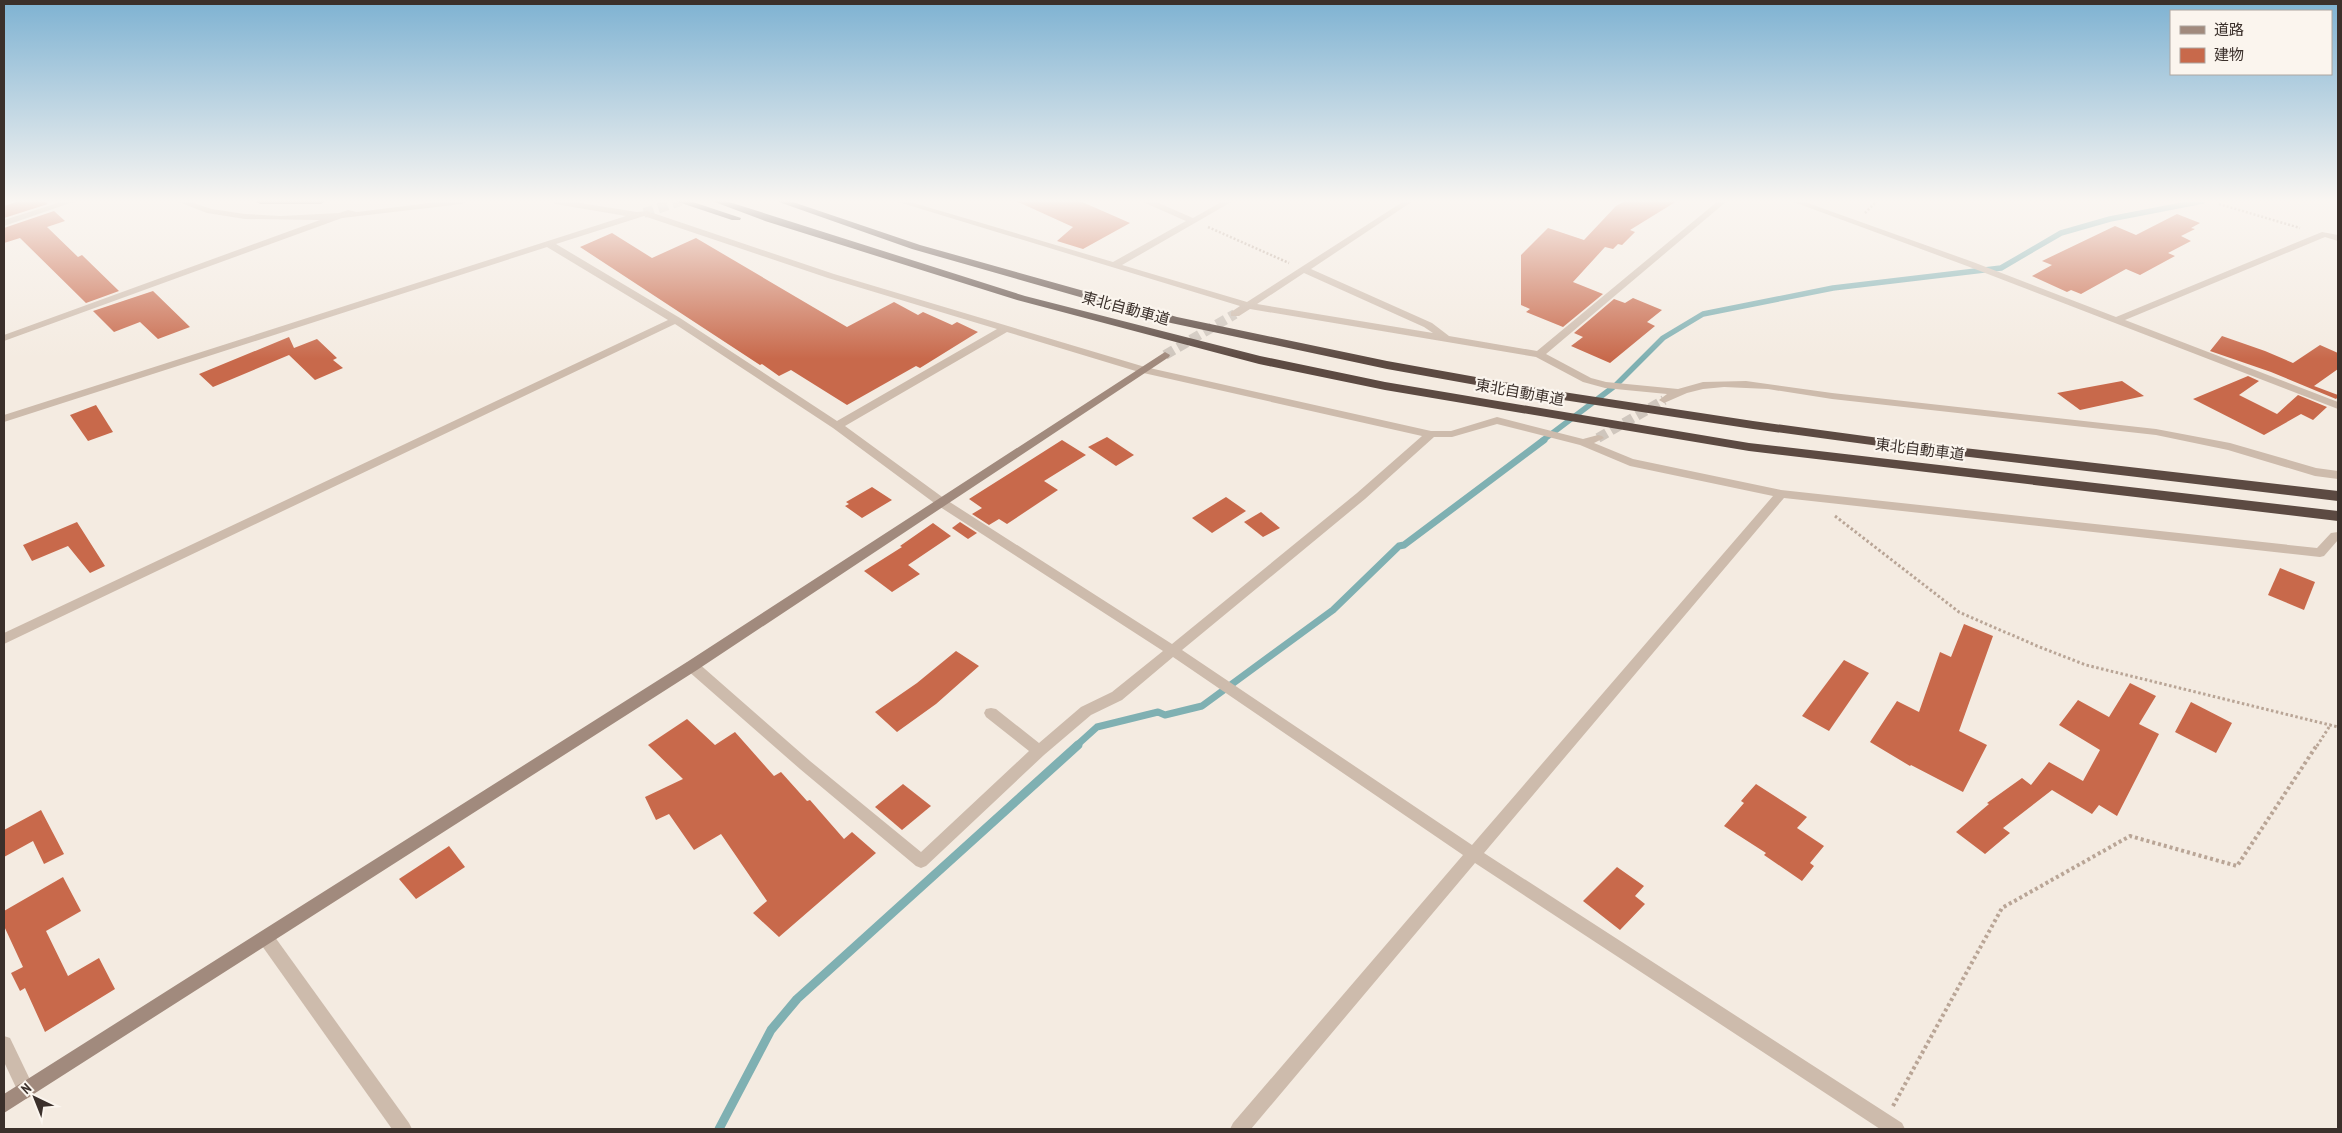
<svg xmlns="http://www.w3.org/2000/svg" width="2342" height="1133" font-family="'PT Sans Narrow','Noto Sans JP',sans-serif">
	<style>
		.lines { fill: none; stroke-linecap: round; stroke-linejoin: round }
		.stream-far2 { stroke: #7fb0b2; stroke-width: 5.5 }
		.stream-far1 { stroke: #7fb0b2; stroke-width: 7 }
		.stream { stroke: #7fb0b2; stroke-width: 9 }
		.building { fill: #c8694b }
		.street-tunnel { stroke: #cfc6bd; stroke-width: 10; stroke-dasharray: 10 5; stroke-linecap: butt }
		.path-far2 { stroke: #b9a596; stroke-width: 2.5; stroke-dasharray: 2 2; stroke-linecap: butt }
		.path-far1 { stroke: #b9a596; stroke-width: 3; stroke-dasharray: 2.5 2.5; stroke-linecap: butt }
		.path { stroke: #b9a596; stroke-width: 4; stroke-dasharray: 3 3; stroke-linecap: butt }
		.street { fill: #cdbbac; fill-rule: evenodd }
		.secondary { fill: #a18a7d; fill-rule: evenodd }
		.highway { fill: #5c4a42; fill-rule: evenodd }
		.labels { text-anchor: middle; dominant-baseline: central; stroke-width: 4.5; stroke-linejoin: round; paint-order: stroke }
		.street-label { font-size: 15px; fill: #3b302b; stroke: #fbf5ee }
	</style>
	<rect width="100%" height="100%" fill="#f4ebe1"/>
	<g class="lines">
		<path class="stream-far2" d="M1542 441 1616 385 1663 338 1703 314 1833 288 2001 268 2061 233 2110 219 2203 201"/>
		<path class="stream-far1" d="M1076 746 1097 727 1158 712 1165 715 1202 706 1333 610 1399 546 1404 545 1544 440"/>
		<path class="stream" d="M719 1129 771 1030 797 999 1078 745"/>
	</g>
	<g class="building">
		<path d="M19 201H44L48 204 4 218V206Z"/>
		<path d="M1016 201H1080L1130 223 1083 249 1057 241 1073 227Z"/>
		<path d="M1625 201H1677L1630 230 1635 232 1622 245 1618 244 1613 249 1605 247 1573 282 1603 294 1563 327 1526 312 1530 309 1521 305V255L1548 228 1584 240 1616 206Z"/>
		<path d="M54 211 65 221 47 227 78 257 82 255 119 291 86 303 20 238 4 243V228Z"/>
		<path d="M2177 214 2200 223 2191 228 2195 229 2181 236 2191 241 2168 253 2175 256 2140 275 2126 269 2081 294 2071 290 2067 292 2032 276 2052 265 2042 261 2115 226 2136 235Z"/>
		<path d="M612 233 652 258 696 238 847 327 894 302 918 315 923 312 952 325 957 322 978 332 920 368 916 366 847 405 791 370 779 376 762 364 760 365 580 247Z"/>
		<path d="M153 291 190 327 158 339 140 322 114 332 93 311Z"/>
		<path d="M1633 298 1662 310 1647 322 1655 326 1610 363 1571 346 1583 337 1574 333 1614 299 1625 303Z"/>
		<path d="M2222 336 2265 351 2293 363 2320 345 2338 353V369L2314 386 2338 395V397L2336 399 2271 372 2210 351Z"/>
		<path d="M289 337 294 348 317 339 337 358 333 360 343 368 315 380 289 355 213 387 199 374Z"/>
		<path d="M2248 376 2259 381 2239 395 2277 414 2298 395 2327 407 2313 420 2301 414 2264 435 2193 399Z"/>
		<path d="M2122 381 2144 396 2080 410 2057 393Z"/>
		<path d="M96 405 113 432 88 441 70 415Z"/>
		<path d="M1107 437 1134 455 1116 466 1088 447Z"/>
		<path d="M1062 440 1086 455 1044 481 1058 490 1007 524 999 519 989 525 972 514 982 508 969 499Z"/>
		<path d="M872 487 892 500 862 518 845 506 849 504 846 502Z"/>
		<path d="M1226 497 1246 511 1212 533 1192 518Z"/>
		<path d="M1261 512 1280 528 1263 537 1244 522Z"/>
		<path d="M77 522 105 566 90 573 68 546 32 561 23 545Z"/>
		<path d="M960 522 977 533 968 539 952 528Z"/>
		<path d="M933 523 951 536 908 565 920 574 892 592 864 571 902 547 900 546Z"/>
		<path d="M2280 568 2315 582 2304 610 2268 595Z"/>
		<path d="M1964 624 1993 636 1959 731 1987 745 1963 792 1911 765 1910 766 1870 742 1897 701 1919 712 1940 652 1951 657Z"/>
		<path d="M956 651 979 666 936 704 897 732 875 712 917 683Z"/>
		<path d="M1844 660 1869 673 1829 731 1802 716Z"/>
		<path d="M2130 683 2156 696 2139 724 2159 734 2117 816 2099 805 2092 814 2052 790 2003 828 2010 833 1985 854 1956 832 1989 804 1987 803 2022 778 2031 785 2049 762 2083 781 2100 750 2059 725 2078 700 2109 717Z"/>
		<path d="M2191 702 2232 723 2216 753 2175 732Z"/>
		<path d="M687 719 715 745 735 732 774 776 781 772 807 801 810 800 844 839 852 832 876 853 779 937 753 913 767 901 721 834 694 850 669 814 656 820 645 797 683 779 648 745Z"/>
		<path d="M903 784 931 806 902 830 875 807Z"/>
		<path d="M1756 784 1807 817 1797 828 1824 846 1810 863 1814 866 1802 881 1764 855 1766 853 1724 826 1744 803 1741 801Z"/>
		<path d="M41 810 64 854 44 864 33 841 4 857V830Z"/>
		<path d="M449 846 465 867 416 899 399 879Z"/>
		<path d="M1617 867 1644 886 1635 896 1645 904 1620 930 1583 901Z"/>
		<path d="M63 877 81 911 46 931 68 976 99 958 115 989 45 1032 25 988 20 991 11 973 23 967 4 926V911Z"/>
	</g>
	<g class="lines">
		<g class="street-tunnel">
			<path d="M644 213 681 201"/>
			<path d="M1165 355 1235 314"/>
			<path d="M1598 438 1664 400"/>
		</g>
		<g class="path-far2">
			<path d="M2219 204 2300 228"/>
			<path d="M1865 213 1877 201"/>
			<path d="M1208 227 1289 263"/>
		</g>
		<g class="path-far1">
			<path d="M1835 516 1959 612 2037 646 2086 665 2338 727"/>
			<path d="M2317 746 2331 724"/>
		</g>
		<path class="path" d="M1893 1106 2002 908 2130 836 2237 866 2317 745"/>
		<g class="street">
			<path d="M64 201H76L4 226V220Z"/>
			<path d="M176 201H187L212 209 245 214 281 216 339 213 348 210 357 212 445 201H466L462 204 342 218 4 341V335L320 220 245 219 207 213Z"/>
			<path d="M551 201H568L637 212 647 211 834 274 1145 367 1431 431H1451L1497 417 1583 439 1598 435 1602 436 1604 438 1594 443 1633 459 1781 490 2317 548 2331 533 2338 532V540L2324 556 2320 557 1784 498 1484 853 1902 1123 1905 1129H1880L1475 863 1251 1129H1230L1233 1123 1463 855 1173 657 1122 700 1091 715 1044 755 926 866 921 868 916 866 800 769 687 670 685 666 687 662H697L810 761 921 852 1029 751 986 717 984 713 986 709 991 708 996 709 1039 743 1081 707 1112 692 1163 651 937 505 833 428 675 324 4 644V633L668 320 547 247 4 422V415L626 216 555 204ZM644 216 828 278 997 329 837 421 680 318 556 244ZM1007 332 1139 372 1422 436 1357 493 1172 644 945 499 845 426ZM1497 424 1580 445 1630 466 1773 496 1472 845 1182 650 1365 499 1434 437H1452Z"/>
			<path d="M895 201H907L1113 262 1186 221 1145 203 1144 201H1154L1193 218 1223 201H1233L1122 265 1247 302 1404 201H1413L1311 269 1432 323 1449 336 1537 351 1718 201H1727L1546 354 1591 378 1606 382 1678 389 1703 382 1746 381 1832 393 2156 429 2230 443 2316 468 2338 471V479L2315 476 2228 450 2156 435 1832 399 1768 389 1724 387 1703 389 1687 393 1664 403 1659 400 1667 394 1605 388 1583 382 1536 357 1250 309 1239 316H1231V312L1240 306ZM1304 273 1424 327 1433 333 1257 304Z"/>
			<path d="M1791 201H1802L1973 262 2116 317 2322 232 2338 235V241L2325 237 2125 320 2338 402V409L1967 266Z"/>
			<path d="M266 931 272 933 409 1123 412 1129H392L260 943 258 938 260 933Z"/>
			<path d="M4 1036 10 1038 35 1090 32 1096 26 1099 20 1096 4 1062Z"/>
		</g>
		<path class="secondary" d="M1165 352 1170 355 1169 357 697 670 4 1113V1094L687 662Z"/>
		<g class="highway">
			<path d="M255 201H326L321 204H260Z"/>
			<path d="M675 201H690L741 218 740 220H732Z"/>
			<path d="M712 201H726L1025 296 1260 356 1385 382 1749 443 2338 511V521L1749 451 1385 390 1259 364 1017 300 765 221Z"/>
			<path d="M776 201H790L920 245 1177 317 1387 361 1537 388 1753 421 1894 440 2338 491V501L1894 448 1753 429 1537 396 1387 369 1171 323 912 249Z"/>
		</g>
	</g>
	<linearGradient id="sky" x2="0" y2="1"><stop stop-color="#7eb2d2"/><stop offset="0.56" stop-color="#faf6f2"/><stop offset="1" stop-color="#faf6f2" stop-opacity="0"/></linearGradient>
	<rect width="2342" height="359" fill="url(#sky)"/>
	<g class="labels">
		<g class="street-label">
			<text transform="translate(1126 308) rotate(15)">東北自動車道</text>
			<text transform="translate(1520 392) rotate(10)">東北自動車道</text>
			<text transform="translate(1920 449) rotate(7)">東北自動車道</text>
		</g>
	</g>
	<rect width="2342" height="1133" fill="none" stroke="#3b302b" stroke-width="10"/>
	<rect x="2170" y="10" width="162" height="65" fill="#fbf5ee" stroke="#aea6a0"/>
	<rect x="2180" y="26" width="25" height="8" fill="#a18a7d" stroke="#aea6a0"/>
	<text x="2214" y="35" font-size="15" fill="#3b302b">道路</text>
	<rect x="2180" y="48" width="25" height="15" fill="#c8694b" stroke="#aea6a0"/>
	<text x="2214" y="60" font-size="15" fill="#3b302b">建物</text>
	<g transform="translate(35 1098) rotate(317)" stroke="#fbf5ee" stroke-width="4" paint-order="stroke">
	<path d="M0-4L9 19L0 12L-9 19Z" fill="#3b302b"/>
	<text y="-8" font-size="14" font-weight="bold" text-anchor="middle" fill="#3b302b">N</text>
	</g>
</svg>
